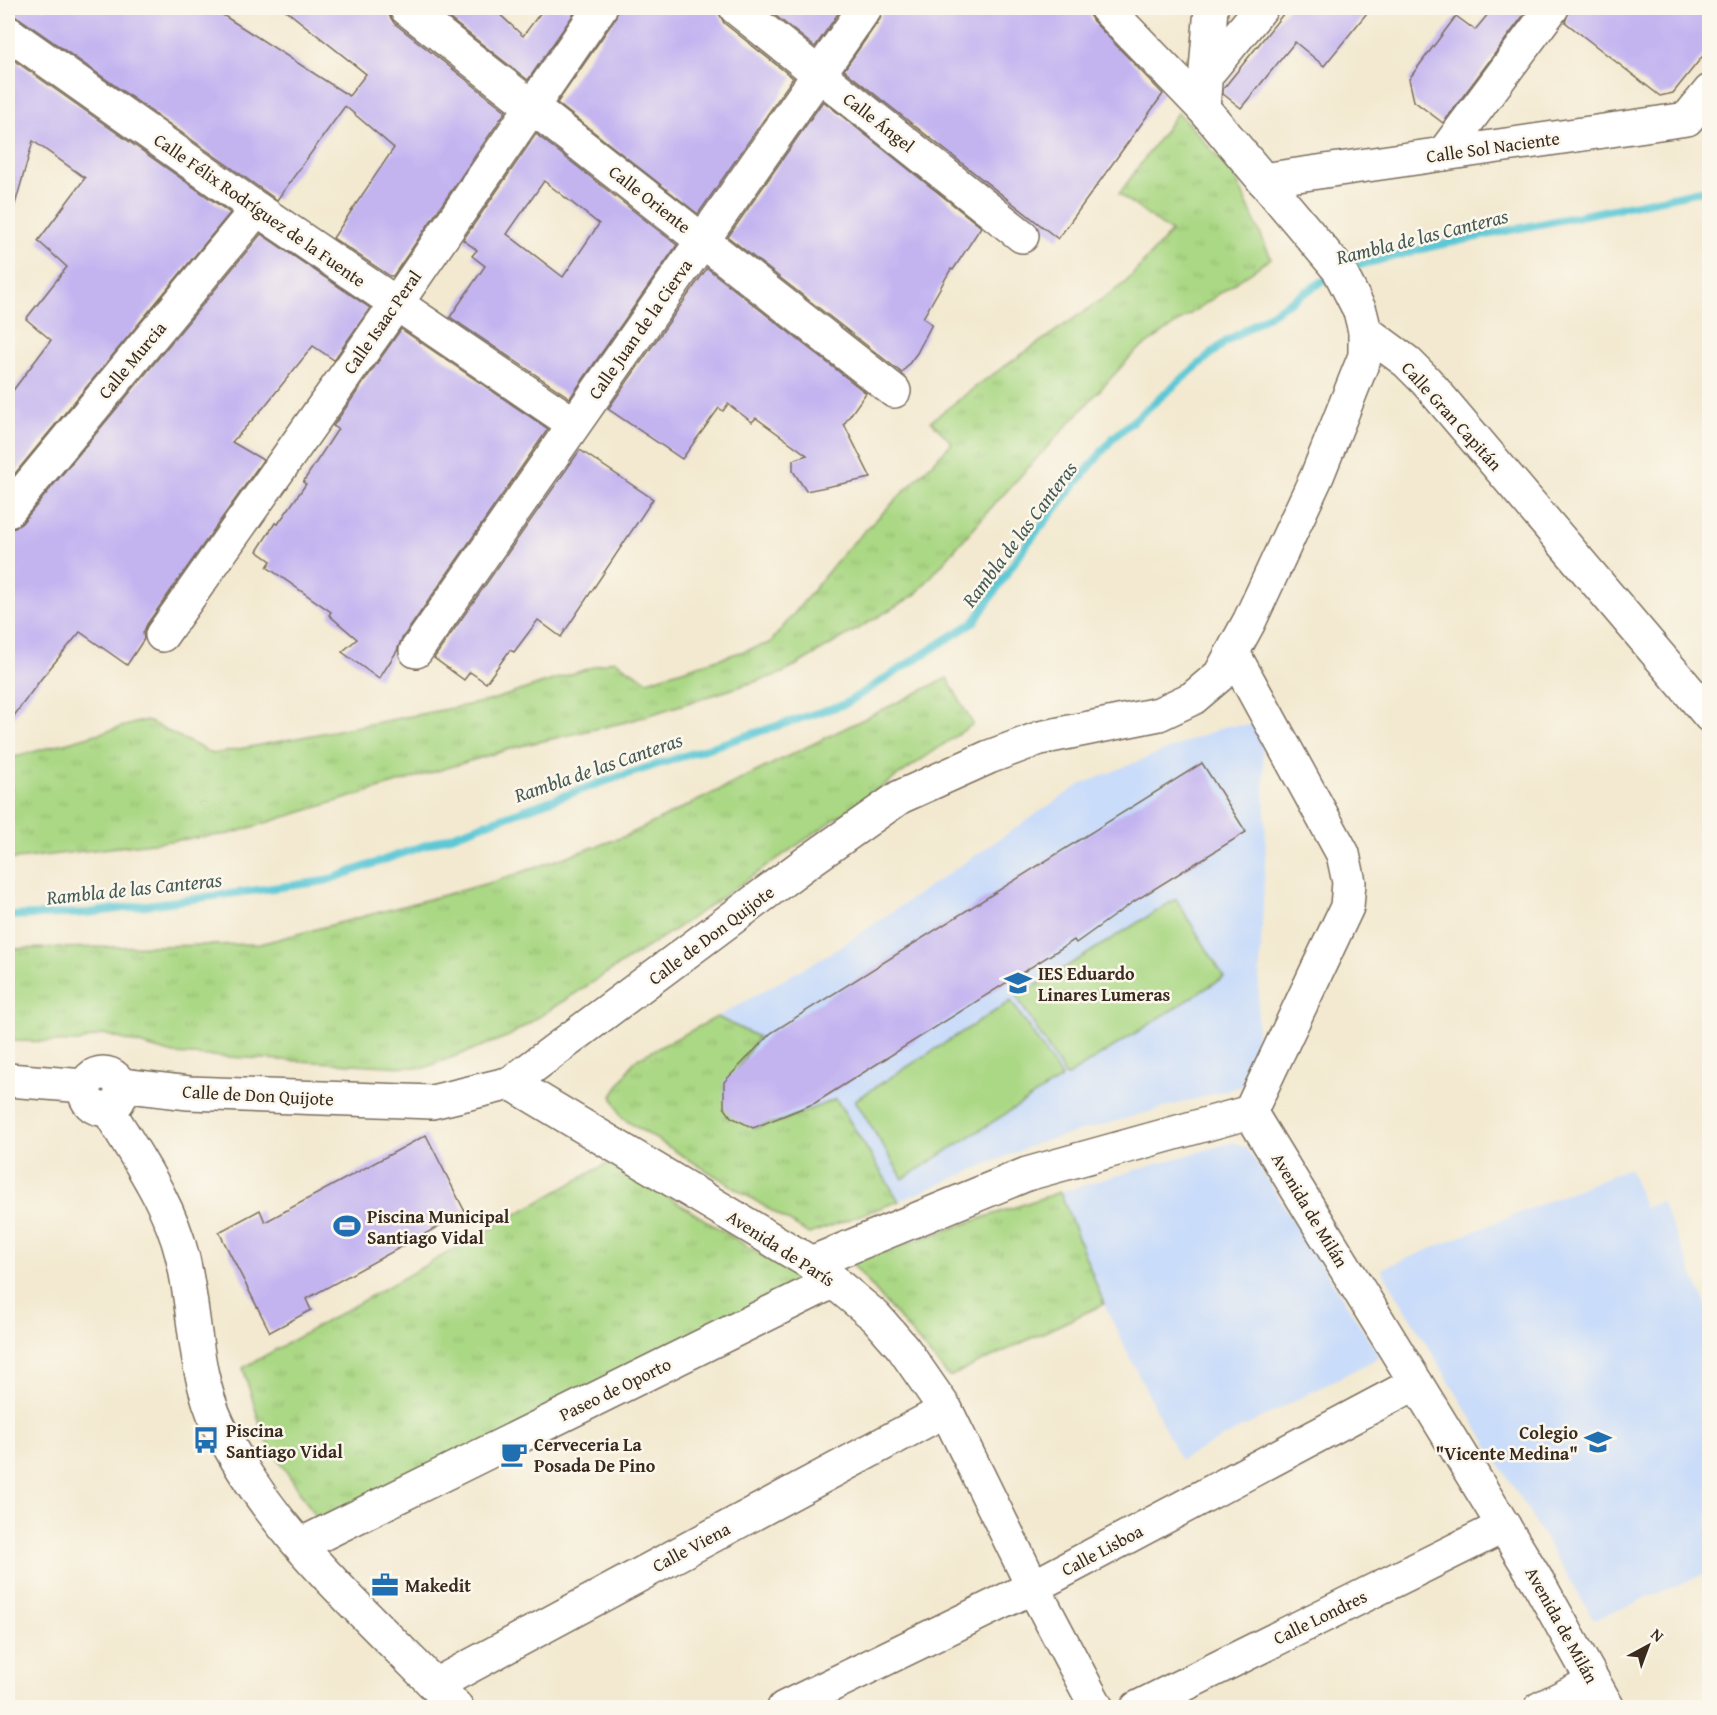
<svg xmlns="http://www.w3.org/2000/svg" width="1717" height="1715" font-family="'Gentium Book Plus',serif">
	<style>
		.built { fill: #c9dcf9 }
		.grass { fill: #abd885; stroke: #738152; stroke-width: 1.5 }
		.park { fill: url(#park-tufts); stroke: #738152; stroke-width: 1.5 }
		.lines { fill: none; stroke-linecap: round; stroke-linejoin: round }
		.stream { stroke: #5bc7d5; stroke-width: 8 }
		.building { fill: #c3b4f0; fill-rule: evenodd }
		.minor-casing { stroke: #7b6d5c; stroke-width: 36 }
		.minor { stroke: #fff; stroke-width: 33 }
		.labels { text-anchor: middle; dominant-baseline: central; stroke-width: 5; stroke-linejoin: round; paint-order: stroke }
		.street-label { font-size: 18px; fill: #3b2a1e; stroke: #fbf7ec }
		.poi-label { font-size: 18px; font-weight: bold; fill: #3b2a1e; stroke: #fbf7ec; text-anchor: start }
		.water-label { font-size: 20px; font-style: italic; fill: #455955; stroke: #fbf7ec }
	</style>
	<defs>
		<pattern id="park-tufts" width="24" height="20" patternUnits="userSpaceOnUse" patternTransform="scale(1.5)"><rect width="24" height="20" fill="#abd885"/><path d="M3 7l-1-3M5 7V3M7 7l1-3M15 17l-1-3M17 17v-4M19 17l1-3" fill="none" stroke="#94ba72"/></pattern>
	</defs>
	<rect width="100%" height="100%" fill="#fbf7ec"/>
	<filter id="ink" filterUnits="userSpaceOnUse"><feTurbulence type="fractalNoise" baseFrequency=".0167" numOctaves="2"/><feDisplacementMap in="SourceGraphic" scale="12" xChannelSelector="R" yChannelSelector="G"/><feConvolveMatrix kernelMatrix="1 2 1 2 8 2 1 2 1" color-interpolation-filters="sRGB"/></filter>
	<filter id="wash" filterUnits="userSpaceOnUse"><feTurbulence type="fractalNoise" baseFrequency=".008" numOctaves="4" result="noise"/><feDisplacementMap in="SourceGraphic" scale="24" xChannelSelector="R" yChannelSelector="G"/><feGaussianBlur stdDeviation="1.35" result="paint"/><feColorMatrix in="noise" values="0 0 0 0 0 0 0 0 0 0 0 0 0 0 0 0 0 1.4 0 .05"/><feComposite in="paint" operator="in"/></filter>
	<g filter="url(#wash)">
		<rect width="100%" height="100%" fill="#f3e9d0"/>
		<g class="built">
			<path d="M1262 725 1266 844 1255 1070 1245 1085 1038 1143 899 1201 836 1099 784 1120 753 1128 729 1082 758 1037 717 1017 837 949 1079 785 1226 726Z"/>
			<path d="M1233 1142 1247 1148 1380 1357 1180 1460 1104 1304 1060 1192Z"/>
			<path d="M1629 1168 1645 1208 1661 1201 1709 1311V1572L1594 1620 1381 1269Z"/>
		</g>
		<g class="grass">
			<path d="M1176 899 1224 977 1066 1077 1017 997Z"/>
			<path d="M1011 1001 1062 1078 903 1179 855 1100Z"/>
		</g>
		<g class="park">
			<path d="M1178 112 1235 177 1271 258 1134 353 990 509 915 595 783 673 630 721 516 747 229 834 8 860V759L146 720 213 754 489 701 614 660 647 681 770 643 845 551 952 443 931 421 982 382 1125 283 1171 232 1119 194Z"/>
			<path d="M947 678 973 724 677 928 509 1036 424 1068 174 1054 104 1034 78 1042 8 1041V949L260 944 493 882 626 836Z"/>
			<path d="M717 1017 758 1037 729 1082 754 1128 784 1120 836 1099 899 1201 809 1234 622 1118 612 1096 635 1060Z"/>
			<path d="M611 1161 807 1284 322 1526 264 1437 243 1368Z"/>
			<path d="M1060 1192 1104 1304 949 1377 851 1262Z"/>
		</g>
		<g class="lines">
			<g class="stream">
				<path d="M1347 268 1434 246 1710 189"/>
				<path d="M8 916 88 913 325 881 600 783 845 704 974 622 1026 545 1113 438 1224 343 1333 275"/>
			</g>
		</g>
		<g id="blocks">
			<g class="building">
				<path d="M8 8H212L349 96 366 74 283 8H388L389 15 394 23 506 111 393 276H390L333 238 394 148 345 106 277 200 19 18 8 15Z"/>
				<path d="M436 8H493L523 36 544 8H578L528 80Z"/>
				<path d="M618 8H714L718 11 724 23 793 78 698 214 557 103 615 19Z"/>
				<path d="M766 8H842L815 47Z"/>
				<path d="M883 8H1085L1093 21 1163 94 1058 239 844 70 880 19Z"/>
				<path d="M1288 8H1371L1324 66 1295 42 1241 108 1223 94V89Z"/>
				<path d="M1493 8H1529L1443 123 1414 101 1409 79 1456 16 1475 30Z"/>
				<path d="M1570 8H1710V47L1673 93 1660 96 1565 22Z"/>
				<path d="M8 56 230 213 8 482V397L51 340 26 319 67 267 38 241 85 178 33 141 14 208 8 207Z"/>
				<path d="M823 101 981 227 953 270 951 269 923 318 932 324 917 353 902 373 728 237Z"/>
				<path d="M536 134 677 245 570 398 450 317 485 266 472 256 477 250 463 240ZM544 181 599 224 563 277 507 234Z"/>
				<path d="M261 234 370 308 334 360 313 346 264 407 232 442 263 460 147 624 143 633 144 639 127 665 80 632 41 679 8 724V529L15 528 22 523Z"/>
				<path d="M707 268 866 393 844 424 871 478 806 491 793 471V460L807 455 756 418 752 422 728 404 723 411 719 408 682 459 608 409Z"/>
				<path d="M401 329 548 429 401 640 397 651 379 679 342 652 357 639 329 615 331 612 267 567 271 561 257 551 275 523 278 524 306 484 303 482 338 429 333 426Z"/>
				<path d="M580 450 653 499 561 637 538 620 514 652 510 650 486 683 470 672 464 680 434 658Z"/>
				<path d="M1202 763 1246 832 1133 902 1076 943 1074 940 815 1103 753 1128 731 1117 724 1107V1082L771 1033Z"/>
				<path d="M426 1135 465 1212 306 1299 311 1310 270 1332 219 1232 260 1210 265 1222Z"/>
			</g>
		</g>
	</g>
	<g filter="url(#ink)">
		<use href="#blocks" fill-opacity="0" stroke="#7b6d5c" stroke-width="1.5"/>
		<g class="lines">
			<defs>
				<g id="minor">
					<path d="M406 8 894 391"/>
					<path d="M736 8 1022 236"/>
					<path d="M8 33 257 209 574 424"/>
					<path d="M1206 75 1261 8"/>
					<path d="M1203 108 1211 8"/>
					<path d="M1443 154 1552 8"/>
					<path d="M1263 180 1687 119 1710 91"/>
					<path d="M1365 331 1407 362 1426 381 1710 716"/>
					<path d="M8 511 257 209"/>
					<path d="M162 635 396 304 600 8"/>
					<path d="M416 651 865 8"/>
					<path d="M1233 653 1343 854 1349 882 1347 907 1250 1112"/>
					<circle cx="103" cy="1091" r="18"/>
					<path d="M8 1080 85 1086"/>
					<path d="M511 1083 811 1263 876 1317 903 1348 946 1410 1033 1587 1097 1708"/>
					<path d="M121 1085 189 1093 432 1102 511 1083 802 866 900 797 989 757 1040 738 1159 714 1193 698 1220 675 1249 622 1317 476 1365 356V331L1360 311 1339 270 1203 108 1106 8"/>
					<path d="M108 1109C135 1155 169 1202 182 1255 196 1310 193 1371 218 1424 271 1536 373 1619 457 1708"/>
					<path d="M1250 1112 1538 1582 1608 1708"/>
					<path d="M811 1263 1027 1174 1250 1112"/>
					<path d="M300 1545 834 1281"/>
					<path d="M435 1685 946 1410"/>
					<path d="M784 1708 1033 1587 1416 1383"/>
					<path d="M1137 1708 1504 1526"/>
					<path d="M1541 1708 1593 1682"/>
				</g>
			</defs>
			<use href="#minor" class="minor-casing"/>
			<use href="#minor" class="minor"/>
		</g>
	</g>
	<defs>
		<symbol id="school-bare" viewBox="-9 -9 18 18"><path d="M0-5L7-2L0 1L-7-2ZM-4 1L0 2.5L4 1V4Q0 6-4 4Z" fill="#1f6fb2" stroke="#fbf7ec" stroke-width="2.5" paint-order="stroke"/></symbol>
		<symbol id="stadium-bare" viewBox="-9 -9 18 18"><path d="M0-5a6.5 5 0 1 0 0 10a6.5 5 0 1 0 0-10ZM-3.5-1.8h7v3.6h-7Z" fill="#1f6fb2" stroke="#fbf7ec" stroke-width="2.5" paint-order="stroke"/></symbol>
		<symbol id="bus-bare" viewBox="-9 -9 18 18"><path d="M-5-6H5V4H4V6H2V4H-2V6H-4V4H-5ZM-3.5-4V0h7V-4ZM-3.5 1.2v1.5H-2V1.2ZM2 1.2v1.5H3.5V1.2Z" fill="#1f6fb2" stroke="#fbf7ec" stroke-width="2.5" paint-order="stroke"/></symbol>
		<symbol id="cafe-bare" viewBox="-9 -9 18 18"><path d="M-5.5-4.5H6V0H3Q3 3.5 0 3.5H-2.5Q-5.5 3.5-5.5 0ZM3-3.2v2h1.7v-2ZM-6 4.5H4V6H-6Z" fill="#1f6fb2" stroke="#fbf7ec" stroke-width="2.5" paint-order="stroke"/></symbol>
		<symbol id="office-bare" viewBox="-9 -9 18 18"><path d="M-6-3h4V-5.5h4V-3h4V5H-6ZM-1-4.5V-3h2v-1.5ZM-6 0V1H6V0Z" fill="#1f6fb2" stroke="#fbf7ec" stroke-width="2.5" paint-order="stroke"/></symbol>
	</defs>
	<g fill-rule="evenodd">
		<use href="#school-bare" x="999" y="964" width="38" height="38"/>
		<use href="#stadium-bare" x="328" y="1207" width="38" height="38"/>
		<use href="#bus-bare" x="187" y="1421" width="38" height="38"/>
		<use href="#school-bare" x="1579" y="1423" width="38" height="38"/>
		<use href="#cafe-bare" x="495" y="1435" width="38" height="38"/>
		<use href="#office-bare" x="366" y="1566" width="38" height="38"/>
	</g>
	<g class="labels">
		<g class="street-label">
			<text transform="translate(879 122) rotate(38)">Calle Ángel</text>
			<text transform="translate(1493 147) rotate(-8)">Calle Sol Naciente</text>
			<text transform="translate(650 199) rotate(38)">Calle Oriente</text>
			<text transform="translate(260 210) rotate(35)">Calle Félix Rodríguez de la Fuente</text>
			<text transform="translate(382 322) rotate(-55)">Calle Isaac Peral</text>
			<text transform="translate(640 329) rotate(-55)">Calle Juan de la Cierva</text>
			<text transform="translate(132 360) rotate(-50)">Calle Murcia</text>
			<text transform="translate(1452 416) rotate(48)">Calle Gran Capitán</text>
			<text transform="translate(711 935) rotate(-37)">Calle de Don Quijote</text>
			<text transform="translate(258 1095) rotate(3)">Calle de Don Quijote</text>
			<text transform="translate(1310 1210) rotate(59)">Avenida de Milán</text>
			<text transform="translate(781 1248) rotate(33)">Avenida de París</text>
			<text transform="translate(615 1389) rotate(-26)">Paseo de Oporto</text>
			<text transform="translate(691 1547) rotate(-28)">Calle Viena</text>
			<text transform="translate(1102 1550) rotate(-28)">Calle Lisboa</text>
			<text transform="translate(1320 1617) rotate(-26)">Calle Londres</text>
			<text transform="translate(1562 1625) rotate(61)">Avenida de Milán</text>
		</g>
		<g class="poi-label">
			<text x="1038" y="973">IES Eduardo<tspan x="1038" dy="21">Linares Lumeras</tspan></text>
			<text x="367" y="1216">Piscina Municipal<tspan x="367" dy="21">Santiago Vidal</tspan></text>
			<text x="226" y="1430">Piscina<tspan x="226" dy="21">Santiago Vidal</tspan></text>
			<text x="1578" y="1432" text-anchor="end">Colegio<tspan x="1578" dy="21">"Vicente Medina"</tspan></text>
			<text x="534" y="1444">Cerveceria La<tspan x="534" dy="21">Posada De Pino</tspan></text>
			<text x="405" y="1585">Makedit</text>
		</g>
		<g class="water-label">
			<text transform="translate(1422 236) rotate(-14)">Rambla de las Canteras</text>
			<text transform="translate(1019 534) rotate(-53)">Rambla de las Canteras</text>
			<text transform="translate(598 767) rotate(-19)">Rambla de las Canteras</text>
			<text transform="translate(134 888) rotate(-6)">Rambla de las Canteras</text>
		</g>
	</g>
	<rect width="1717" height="1715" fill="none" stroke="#fbf7ec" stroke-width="30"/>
	<g transform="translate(1648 1646) rotate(41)" stroke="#fbf7ec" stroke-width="4.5" paint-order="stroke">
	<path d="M0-4.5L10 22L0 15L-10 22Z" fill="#3b2a1e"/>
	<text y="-9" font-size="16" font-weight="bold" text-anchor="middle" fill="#3b2a1e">N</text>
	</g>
</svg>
